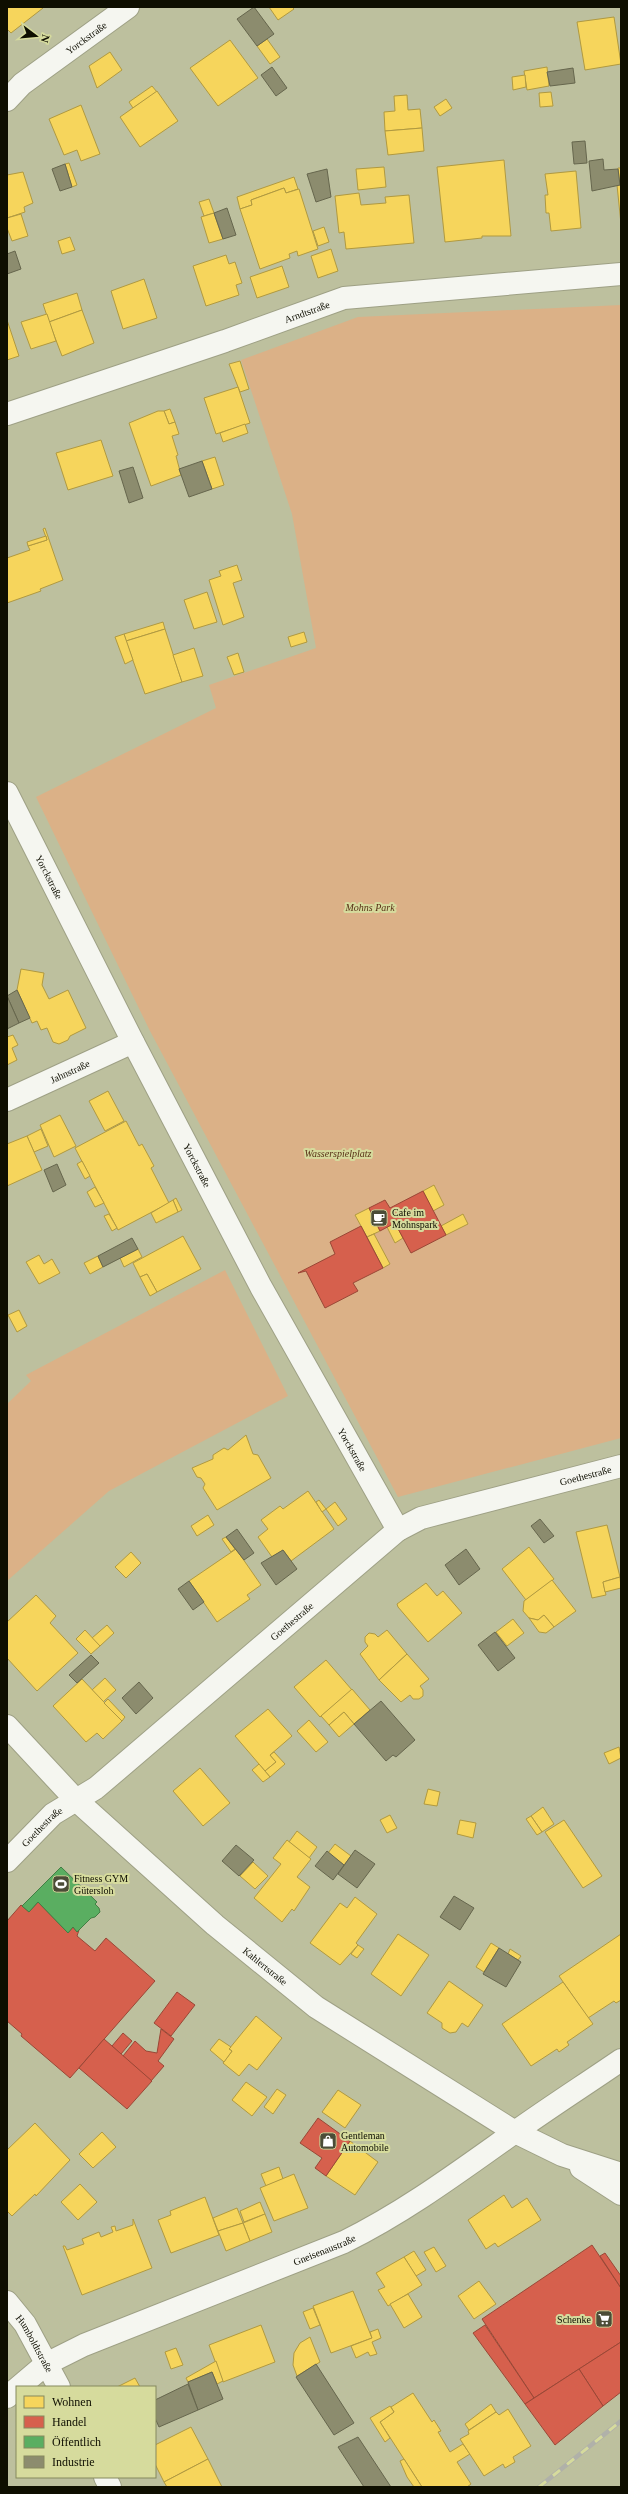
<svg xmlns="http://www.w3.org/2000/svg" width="628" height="2494" font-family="Georgia,serif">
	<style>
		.green { fill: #dbb187 }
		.homes { fill: #f6d55c; stroke: #b09940 }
		.shops { fill: #d6604d; stroke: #9a4736 }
		.public { fill: #5aae61; stroke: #437e44 }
		.industry { fill: #8c8c6e; stroke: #66664d }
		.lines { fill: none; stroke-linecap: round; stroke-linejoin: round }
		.street-casing { stroke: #9ea085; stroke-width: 24 }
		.street { stroke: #f5f6f0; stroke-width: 22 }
		.rail-casing { stroke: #b0b1a9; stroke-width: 4.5 }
		.rail { stroke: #d6db9d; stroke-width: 3; stroke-dasharray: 9; stroke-linecap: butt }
		.labels { text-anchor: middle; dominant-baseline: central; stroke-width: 4; stroke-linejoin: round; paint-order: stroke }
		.street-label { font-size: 10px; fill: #0e0e00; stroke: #d6db9d }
		.park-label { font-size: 10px; font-style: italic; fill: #593117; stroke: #d6db9d }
		.poi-label { font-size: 10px; fill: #0e0e00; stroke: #d6db9d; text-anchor: start }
	</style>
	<rect width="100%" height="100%" fill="#bdc09e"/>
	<g class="green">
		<path d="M621 305V1438L398 1497 150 1031 36 797 216 708 209 685 316 648 292 514 241 360 358 317Z"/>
		<path d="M225 1270 288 1396 109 1491 7 1581V1404L31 1381 26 1375Z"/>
	</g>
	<g class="homes">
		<path d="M7 7H42L43 8 11 33 7 29Z"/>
		<path d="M269 7H292L294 9 278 20Z"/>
		<path d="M614 17 621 64 585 70 577 22Z"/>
		<path d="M267 39 280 57 270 64 257 46Z"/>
		<path d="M230 40 258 78 218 106 190 68Z"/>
		<path d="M110 52 122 70 97 88 89 66Z"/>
		<path d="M547 67 549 86 527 90 524 71Z"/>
		<path d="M525 75 526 87 513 90 512 77Z"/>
		<path d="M152 86 157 92 133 108 129 102Z"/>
		<path d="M157 91 178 121 140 147 120 117Z"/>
		<path d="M551 92 553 106 540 107 539 93Z"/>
		<path d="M407 95 408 110 420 109 422 128 385 131 384 112 395 111 394 96Z"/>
		<path d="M446 99 452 108 440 116 434 107Z"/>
		<path d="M81 105 100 154 81 161 77 150 64 155 49 119Z"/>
		<path d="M422 128 424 151 388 155 385 131Z"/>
		<path d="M504 160 511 236H482V238L445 242 437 167Z"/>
		<path d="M69 163 77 185 72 187 65 164Z"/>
		<path d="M384 167 386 187 358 190 356 169Z"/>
		<path d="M618 168H621V224L617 185H620Z"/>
		<path d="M576 171 581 228 551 231 549 213H546L545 195H548L545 174Z"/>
		<path d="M23 172 33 203 24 207 25 212 7 218V175Z"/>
		<path d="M294 177 298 189 286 193 284 188 251 200 252 205 240 209 237 197Z"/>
		<path d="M284 188 286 193 299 189 318 249 298 256 297 251 289 254 290 258 260 269 240 209 252 205 251 200Z"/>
		<path d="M359 193 361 205 386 203 385 197 409 195 414 243 346 249 344 232 339 233 335 196Z"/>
		<path d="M209 199 214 213 204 216 199 202Z"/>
		<path d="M214 213 223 239 209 243 201 217Z"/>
		<path d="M21 214 28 236 12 241 7 228V218Z"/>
		<path d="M324 227 329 242 318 246 313 231Z"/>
		<path d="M70 237 75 250 62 254 58 241Z"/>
		<path d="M331 249 338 271 318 278 311 256Z"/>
		<path d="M226 255 229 264 235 262 242 283 236 285 239 295 206 306 193 266Z"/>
		<path d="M282 266 289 287 257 298 250 277Z"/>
		<path d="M144 279 157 318 123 329 111 291Z"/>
		<path d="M77 293 82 310 49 322 43 304Z"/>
		<path d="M82 310 94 343 62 356 49 322Z"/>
		<path d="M47 314 56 341 31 349 21 322Z"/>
		<path d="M7 320 19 356 7 360Z"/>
		<path d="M240 361 249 389 240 392 229 364Z"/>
		<path d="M238 387 250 423 216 434 204 398Z"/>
		<path d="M170 409 175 422 169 424 164 411Z"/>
		<path d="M158 411H164L169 424 175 422 179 434 172 436 178 455 176 456 181 475 151 486 129 423Z"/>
		<path d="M245 424 248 433 223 442 220 433Z"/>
		<path d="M101 440 113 476 68 490 56 453Z"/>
		<path d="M215 457 224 485 212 489 202 461Z"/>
		<path d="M45 528 63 580 40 589 41 591 7 603V558L30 550 28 546 47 540 43 529Z"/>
		<path d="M46 536 47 540 28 546 27 542Z"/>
		<path d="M237 565 242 580 233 583 244 617 223 625 209 580 221 576 219 571Z"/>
		<path d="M207 592 217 622 194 629 184 600Z"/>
		<path d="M163 622 165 629 126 641 124 634Z"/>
		<path d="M165 629 182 682 145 694 126 641Z"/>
		<path d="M304 632 307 642 291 647 288 637Z"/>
		<path d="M124 634 133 660 125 664 115 637Z"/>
		<path d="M194 648 203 676 182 682 173 655Z"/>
		<path d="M238 653 244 672 234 675 227 657Z"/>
		<path d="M21 969 44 973 42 985 49 999 68 990 86 1028 70 1036 68 1040 59 1044 53 1042 47 1028 41 1030 37 1021 32 1023 17 990Z"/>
		<path d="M13 1035 18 1045 12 1048 17 1060 7 1065V1037Z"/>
		<path d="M108 1091 124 1121 105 1131 89 1101Z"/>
		<path d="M60 1115 76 1146 54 1157 40 1125Z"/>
		<path d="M126 1121 139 1146 142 1144 154 1166 151 1168 169 1203 118 1230 75 1148Z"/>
		<path d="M41 1129 48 1146 34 1152 27 1136Z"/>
		<path d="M27 1136 42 1170 7 1186V1144Z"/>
		<path d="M82 1161 90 1176 85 1179 77 1164Z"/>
		<path d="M434 1185 444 1205 433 1211 423 1191Z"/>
		<path d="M95 1187 104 1203 95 1207 87 1192Z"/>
		<path d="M176 1198 182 1210 178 1212 173 1200Z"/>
		<path d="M173 1200 178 1212 156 1223 151 1213Z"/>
		<path d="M369 1208 380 1231 367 1237 355 1215Z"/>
		<path d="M109 1214 117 1228 112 1231 104 1216Z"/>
		<path d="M463 1214 468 1224 446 1235 441 1226Z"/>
		<path d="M395 1223 403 1238 395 1243 387 1227Z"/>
		<path d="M374 1234 390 1264 383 1268 367 1237Z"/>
		<path d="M183 1236 201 1269 157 1292 147 1274 140 1277 133 1263Z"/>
		<path d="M138 1249 142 1257 124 1267 120 1258Z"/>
		<path d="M39 1255 44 1264 52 1259 60 1273 39 1284 26 1262Z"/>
		<path d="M98 1256 103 1267 90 1274 84 1263Z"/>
		<path d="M147 1274 157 1292 150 1296 140 1277Z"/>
		<path d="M19 1310 27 1326 17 1332 8 1315Z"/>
		<path d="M246 1435 253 1454 258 1455 271 1478 217 1510 203 1488 205 1484 201 1478 197 1477 192 1468 213 1459V1455L224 1448 228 1450Z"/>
		<path d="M308 1491 334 1529 291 1561 283 1550 272 1557 258 1537 268 1529 261 1520 280 1506 283 1509Z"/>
		<path d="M319 1500 326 1509 322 1512 316 1502Z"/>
		<path d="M335 1502 347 1519 338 1526 326 1509Z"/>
		<path d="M208 1515 214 1525 197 1536 191 1526Z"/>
		<path d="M607 1525 620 1577 603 1582 606 1595 592 1598 576 1532Z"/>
		<path d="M226 1537 235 1549 231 1552 222 1539Z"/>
		<path d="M529 1547 554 1579 526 1600 502 1569Z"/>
		<path d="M236 1549 261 1585 247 1595 250 1599 217 1622 189 1581Z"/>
		<path d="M131 1552 141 1563 126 1578 115 1567Z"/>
		<path d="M620 1577 621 1588 605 1592 603 1582Z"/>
		<path d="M552 1580 576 1611 554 1627 544 1615 538 1620 529 1618 523 1611 524 1601Z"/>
		<path d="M426 1583 437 1596 443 1591 462 1613 428 1642 398 1607 397 1604Z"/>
		<path d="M36 1595 56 1616 50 1623 78 1653 37 1691 7 1658V1622Z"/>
		<path d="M544 1615 554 1627 546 1633 539 1632 529 1618 538 1620Z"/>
		<path d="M513 1619 524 1633 507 1646 496 1632Z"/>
		<path d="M107 1625 114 1633 100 1646 92 1638Z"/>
		<path d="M85 1630 100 1646 91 1654 76 1639Z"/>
		<path d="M387 1630 407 1654 379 1680 360 1654 368 1646 365 1642V1637L369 1633 375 1634 378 1637Z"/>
		<path d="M407 1654 429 1679 420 1686 423 1690V1696L419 1699H413L410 1695 401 1702 379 1680Z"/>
		<path d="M326 1660 352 1690 320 1717 294 1687Z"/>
		<path d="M105 1678 116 1690 103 1702 92 1690Z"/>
		<path d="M82 1679 122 1721 103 1739 97 1733 86 1742 53 1706Z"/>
		<path d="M352 1689 370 1710 354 1724 344 1712 329 1725 321 1716Z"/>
		<path d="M108 1699 125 1717 122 1721 104 1703Z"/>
		<path d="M268 1709 292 1736 270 1755 276 1762 265 1771 235 1736Z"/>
		<path d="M344 1712 354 1724 339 1737 329 1725Z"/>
		<path d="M309 1720 328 1742 316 1752 297 1731Z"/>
		<path d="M619 1747 621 1758 609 1764 604 1753Z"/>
		<path d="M274 1752 285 1764 270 1777 265 1771 276 1762 270 1755Z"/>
		<path d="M259 1764 270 1777 263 1782 252 1770Z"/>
		<path d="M200 1768 230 1803 203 1826 173 1791Z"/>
		<path d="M428 1789 440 1792 437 1806 424 1804Z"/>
		<path d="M543 1807 554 1824 542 1832 531 1816Z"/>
		<path d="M390 1815 397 1828 387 1833 380 1820Z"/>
		<path d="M531 1816 542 1832 537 1835 526 1819Z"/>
		<path d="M460 1820 476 1823 473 1838 457 1834Z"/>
		<path d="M564 1820 602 1876 583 1888 545 1832Z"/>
		<path d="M297 1831 317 1847 309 1858 289 1842Z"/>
		<path d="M287 1840 311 1859 297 1877 310 1887 294 1911 292 1909 282 1922 254 1898 281 1864 273 1858Z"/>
		<path d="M335 1844 351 1856 344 1865 328 1853Z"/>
		<path d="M253 1862 268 1876 255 1889 240 1876Z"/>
		<path d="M355 1897 377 1914 356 1943 358 1945 340 1965 310 1943 340 1903 347 1908Z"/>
		<path d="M398 1934 429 1955 401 1996 371 1974Z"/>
		<path d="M621 1934V2000L616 2003 614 2001 588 2018 559 1976Z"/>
		<path d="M491 1943 499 1948 484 1972 476 1967Z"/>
		<path d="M358 1945 364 1949 357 1958 351 1954Z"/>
		<path d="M510 1949 521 1956 518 1960 508 1954Z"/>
		<path d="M449 1981 483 2005 468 2027 462 2023 456 2032 450 2033 442 2028V2023L427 2013Z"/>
		<path d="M563 1982 593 2024 567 2042 569 2045 559 2052 557 2049 531 2066 502 2024Z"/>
		<path d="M256 2016 282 2038 257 2070 249 2064 239 2076 223 2063 232 2051 229 2049Z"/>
		<path d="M219 2039 231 2047 229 2049 232 2051 224 2062 210 2050Z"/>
		<path d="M246 2082 267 2097 252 2116 232 2100Z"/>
		<path d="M277 2089 286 2095 273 2114 264 2107Z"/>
		<path d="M338 2090 361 2105 345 2128 322 2112Z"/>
		<path d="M35 2123 70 2160 36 2196 35 2194 12 2216 7 2211V2150Z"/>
		<path d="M102 2132 116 2147 93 2168 79 2154Z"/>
		<path d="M350 2141 378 2162 355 2195 326 2176Z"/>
		<path d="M279 2167 283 2179 266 2186 261 2174Z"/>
		<path d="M294 2174 308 2208 274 2221 260 2188Z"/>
		<path d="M80 2184 97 2202 78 2220 61 2202Z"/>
		<path d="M504 2195 512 2208 527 2198 541 2220 498 2247 495 2243 486 2249 468 2220Z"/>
		<path d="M205 2197 219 2235 171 2253 158 2220 171 2215 170 2211Z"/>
		<path d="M260 2202 265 2214 244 2222 240 2211Z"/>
		<path d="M237 2208 243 2223 218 2231 213 2218Z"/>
		<path d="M265 2214 272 2232 250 2241 243 2223Z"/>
		<path d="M133 2219 152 2268 82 2295 63 2246H65L67 2250 84 2244 82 2239 99 2232 101 2237 113 2232 111 2227 115 2226 116 2231 133 2225Z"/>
		<path d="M243 2223 250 2241 226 2251 218 2231Z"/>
		<path d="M434 2247 446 2266 436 2272 424 2252Z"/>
		<path d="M414 2251 426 2270 416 2276 404 2257Z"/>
		<path d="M404 2257 422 2285 388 2306 378 2290 385 2287 376 2273Z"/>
		<path d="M479 2281 496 2304 474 2319 458 2296Z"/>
		<path d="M353 2291 372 2338 331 2353 313 2306Z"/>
		<path d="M408 2294 422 2317 404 2328 390 2304Z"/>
		<path d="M313 2308 320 2325 310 2329 303 2312Z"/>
		<path d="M261 2325 275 2362 223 2382 209 2345Z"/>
		<path d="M378 2329 381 2338 372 2342 377 2354 370 2356 368 2352 356 2358 351 2346 372 2338 370 2332Z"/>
		<path d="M310 2337 320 2362 297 2376 293 2365 294 2353 300 2343Z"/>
		<path d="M176 2348 183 2365 171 2369 165 2352Z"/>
		<path d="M216 2361 223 2381 217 2384 212 2372 188 2382 186 2378Z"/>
		<path d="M135 2378 140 2387H117Z"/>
		<path d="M413 2393 432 2422 434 2420 441 2431 438 2432 450 2452 463 2444 470 2454 457 2462 471 2484 467 2487H422L380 2422 394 2412 391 2407Z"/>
		<path d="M491 2404 496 2412 469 2430 465 2424Z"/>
		<path d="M390 2406 394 2412 380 2422 390 2438 385 2442 370 2418Z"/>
		<path d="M508 2409 531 2446 513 2457 515 2462 505 2468 503 2464 484 2476 460 2439 469 2434 468 2431 496 2412 499 2415Z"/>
		<path d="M191 2427 208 2459 164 2482 155 2464V2445Z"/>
		<path d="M208 2459 222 2487H167L164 2482Z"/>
		<path d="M404 2459 422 2487H414L407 2477 400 2461Z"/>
	</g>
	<g class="shops">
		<path d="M423 1191 446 1235 411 1253 395 1223 380 1231 369 1208 385 1200 390 1208Z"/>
		<path d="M361 1226 383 1268 353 1283 358 1291 325 1308 306 1271 298 1273 335 1254 330 1242Z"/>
		<path d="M38 1902 68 1933 73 1927 77 1932 79 1930 77 1936 95 1951 106 1938 155 1981 70 2078 21 2036 22 2034 7 2021V1921L21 1905 29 1912Z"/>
		<path d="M177 1992 195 2005 171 2036 154 2023Z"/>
		<path d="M161 2029 174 2039 158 2061 164 2066 151 2081 123 2056 135 2041 146 2051 157 2053Z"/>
		<path d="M123 2033 132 2041 121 2054 112 2046Z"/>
		<path d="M104 2039 152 2081 127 2109 79 2068Z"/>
		<path d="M318 2118 350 2141 326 2176 315 2168 322 2158 300 2143Z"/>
		<path d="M592 2245 621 2288V2342L534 2398 482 2319Z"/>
		<path d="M605 2253 621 2276V2288L600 2256Z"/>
		<path d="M485 2325 534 2398 525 2404 473 2333Z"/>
		<path d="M621 2342V2392L603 2406 579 2369Z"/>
		<path d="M579 2369 603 2406 555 2445 525 2404Z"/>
	</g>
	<path class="public" d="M61 1867 97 1902 95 1904 99 1908 100 1912 95 1917 91 1918 77 1932 73 1927 68 1933 38 1902 29 1912 22 1906Z"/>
	<g class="industry">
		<path d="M254 7 274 34 257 46 237 19Z"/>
		<path d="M272 67 287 88 276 96 261 75Z"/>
		<path d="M573 68 575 83 550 86 547 72Z"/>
		<path d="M585 141 587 163 574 164 572 142Z"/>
		<path d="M603 159 604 170 618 169 620 185 592 191 589 161Z"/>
		<path d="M65 164 72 187 60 191 52 169Z"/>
		<path d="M327 169 331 197 316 202 307 174Z"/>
		<path d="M227 208 236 235 223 239 214 213Z"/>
		<path d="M15 251 21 269 7 274V254Z"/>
		<path d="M202 461 212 489 189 497 179 469Z"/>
		<path d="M133 467 143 498 129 503 119 471Z"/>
		<path d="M17 990 30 1018 19 1023 7 996Z"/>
		<path d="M7 996 19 1023 7 1029Z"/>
		<path d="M57 1164 66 1185 53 1192 44 1170Z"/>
		<path d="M132 1238 138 1249 103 1267 98 1256Z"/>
		<path d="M540 1519 554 1536 544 1543 531 1526Z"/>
		<path d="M237 1529 254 1553 244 1560 226 1537Z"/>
		<path d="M466 1549 480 1569 459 1585 445 1565Z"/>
		<path d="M283 1550 297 1569 276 1585 261 1563Z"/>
		<path d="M189 1581 204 1602 193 1610 178 1589Z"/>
		<path d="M495 1632 515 1658 498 1671 478 1645Z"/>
		<path d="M91 1655 99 1663 77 1683 69 1675Z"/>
		<path d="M139 1682 153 1698 136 1714 122 1698Z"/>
		<path d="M381 1701 415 1740 396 1757 393 1755 386 1761 354 1724Z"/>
		<path d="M236 1845 254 1860 239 1876 222 1861Z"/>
		<path d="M355 1850 375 1864 357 1888 338 1874Z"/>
		<path d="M327 1851 344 1865 333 1880 315 1866Z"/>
		<path d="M454 1896 474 1908 460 1930 440 1917Z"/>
		<path d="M499 1948 521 1962 506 1987 483 1974Z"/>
		<path d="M316 2364 354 2423 334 2435 296 2377Z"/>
		<path d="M212 2372 223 2399 198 2410 188 2382Z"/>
		<path d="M188 2384 198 2410 159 2427 155 2418V2400Z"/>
		<path d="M358 2437 391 2487H364L338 2447Z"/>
	</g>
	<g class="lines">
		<defs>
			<g id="street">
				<path id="s1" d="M7 100 22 84 128 7"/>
				<path id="s2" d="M7 414 225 341 344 298 621 274"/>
				<path id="s3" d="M7 793 133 1042 261 1287 398 1530"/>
				<path id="s4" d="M7 1100 133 1042"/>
				<path id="s5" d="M7 1726 75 1799 215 1925 316 2007 515 2132 562 2155 621 2174"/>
				<path id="s6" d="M7 1861 53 1814 96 1788 398 1530 421 1518 621 1466"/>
				<path d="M581 2168 621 2194"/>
				<path id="s7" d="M7 2302 25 2324 59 2387"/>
				<path id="s8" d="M7 2397 46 2364 84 2345 344 2242C405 2212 460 2171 515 2132 550 2107 586 2084 621 2060"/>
				<path d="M105 2477 110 2487"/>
			</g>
		</defs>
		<use href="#street" class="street-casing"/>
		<use href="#street" class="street"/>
		<defs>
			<path id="rail" d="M539 2487 621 2421"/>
		</defs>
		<use href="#rail" class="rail-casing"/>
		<use href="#rail" class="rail"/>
	</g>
	<defs>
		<symbol id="cafe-square" viewBox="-11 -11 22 22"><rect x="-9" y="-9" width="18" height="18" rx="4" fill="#4b4c37" stroke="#d6db9d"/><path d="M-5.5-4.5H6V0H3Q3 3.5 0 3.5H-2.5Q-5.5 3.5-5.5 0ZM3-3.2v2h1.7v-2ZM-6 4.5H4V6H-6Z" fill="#fff"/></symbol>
		<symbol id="stadium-square" viewBox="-11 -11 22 22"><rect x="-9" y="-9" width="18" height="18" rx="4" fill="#4b4c37" stroke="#d6db9d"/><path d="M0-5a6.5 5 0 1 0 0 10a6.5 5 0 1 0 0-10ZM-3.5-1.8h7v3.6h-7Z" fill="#fff"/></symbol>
		<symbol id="shop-square" viewBox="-11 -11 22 22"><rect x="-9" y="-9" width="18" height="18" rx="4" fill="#4b4c37" stroke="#d6db9d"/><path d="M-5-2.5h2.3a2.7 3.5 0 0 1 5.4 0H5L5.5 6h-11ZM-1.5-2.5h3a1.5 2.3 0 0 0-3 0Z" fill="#fff"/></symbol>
		<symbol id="supermarket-square" viewBox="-11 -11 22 22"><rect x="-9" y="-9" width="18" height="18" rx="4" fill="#4b4c37" stroke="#d6db9d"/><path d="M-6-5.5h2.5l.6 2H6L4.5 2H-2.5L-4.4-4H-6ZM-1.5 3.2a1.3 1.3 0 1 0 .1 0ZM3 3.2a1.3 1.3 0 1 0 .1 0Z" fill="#fff"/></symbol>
	</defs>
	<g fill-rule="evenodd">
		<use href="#cafe-square" x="369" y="1208" width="20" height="20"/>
		<use href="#stadium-square" x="51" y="1874" width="20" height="20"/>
		<use href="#shop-square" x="318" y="2131" width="20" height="20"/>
		<use href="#supermarket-square" x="594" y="2309" width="20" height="20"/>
	</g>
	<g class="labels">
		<g class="street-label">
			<text stroke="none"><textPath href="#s1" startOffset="101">Yorckstraße</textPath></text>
			<text stroke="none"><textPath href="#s2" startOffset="317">Arndtstraße</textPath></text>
			<text stroke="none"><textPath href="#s3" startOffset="94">Yorckstraße</textPath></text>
			<text stroke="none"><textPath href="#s4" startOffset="69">Jahnstraße</textPath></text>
			<text stroke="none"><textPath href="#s3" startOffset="418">Yorckstraße</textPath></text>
			<text stroke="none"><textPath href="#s3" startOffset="742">Yorckstraße</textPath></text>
			<text stroke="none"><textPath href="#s6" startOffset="709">Goethestraße</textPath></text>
			<text stroke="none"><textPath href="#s6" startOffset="373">Goethestraße</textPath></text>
			<text stroke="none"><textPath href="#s6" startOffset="49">Goethestraße</textPath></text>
			<text stroke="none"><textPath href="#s5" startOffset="353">Kahlertstraße</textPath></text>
			<text stroke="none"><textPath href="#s8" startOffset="352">Gneisenaustraße</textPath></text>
			<text stroke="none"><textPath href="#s7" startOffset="50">Humboldtstraße</textPath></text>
		</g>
		<g class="park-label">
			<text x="370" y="907">Mohns Park</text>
			<text x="338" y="1153">Wasserspielplatz</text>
		</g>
		<g class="poi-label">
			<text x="392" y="1212">Cafe im<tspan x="392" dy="12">Mohnspark</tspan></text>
			<text x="74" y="1878">Fitness GYM<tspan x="74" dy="12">Gütersloh</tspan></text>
			<text x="341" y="2135">Gentleman<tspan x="341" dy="12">Automobile</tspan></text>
			<text x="591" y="2319" text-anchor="end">Schenke</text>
		</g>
	</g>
	<rect width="628" height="2494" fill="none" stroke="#0e0e00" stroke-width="16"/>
	<rect x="16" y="2386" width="140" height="92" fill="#d6db9d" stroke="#86895e"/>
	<rect x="24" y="2396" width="20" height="12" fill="#f6d55c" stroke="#86895e"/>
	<text x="52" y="2406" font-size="12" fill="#0e0e00">Wohnen</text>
	<rect x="24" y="2416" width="20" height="12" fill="#d6604d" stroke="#86895e"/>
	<text x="52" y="2426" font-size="12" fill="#0e0e00">Handel</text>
	<rect x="24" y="2436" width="20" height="12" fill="#5aae61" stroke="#86895e"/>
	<text x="52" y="2446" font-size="12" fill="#0e0e00">Öffentlich</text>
	<rect x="24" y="2456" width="20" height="12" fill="#8c8c6e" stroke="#86895e"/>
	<text x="52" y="2466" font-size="12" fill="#0e0e00">Industrie</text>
	<g transform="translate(36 36) rotate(106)" stroke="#d6db9d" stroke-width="3" paint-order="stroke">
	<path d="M0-3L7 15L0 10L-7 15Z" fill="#0e0e00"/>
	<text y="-6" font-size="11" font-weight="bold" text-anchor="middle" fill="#0e0e00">N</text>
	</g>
</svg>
